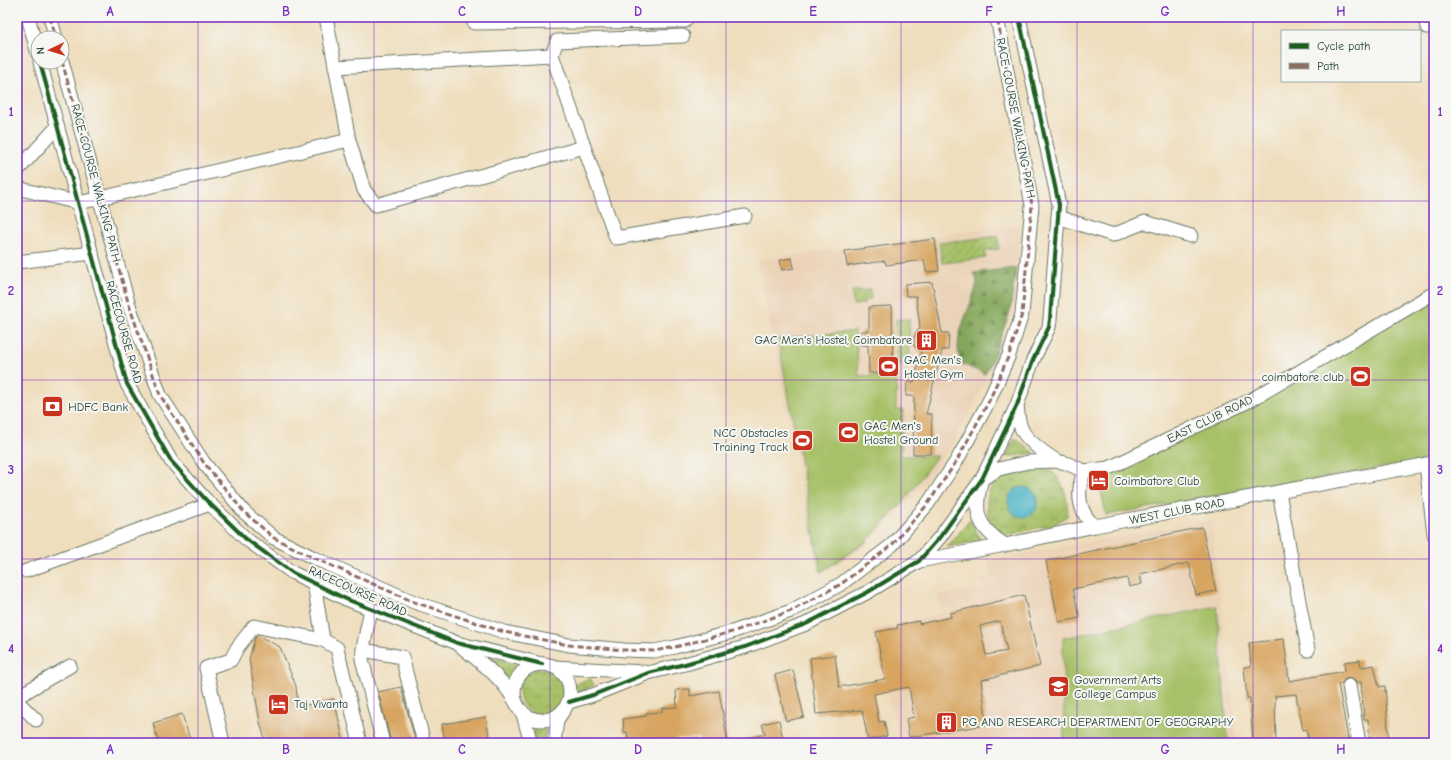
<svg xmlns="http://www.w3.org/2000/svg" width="1451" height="760" font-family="'Comic Neue',sans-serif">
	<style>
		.built { fill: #ebd3b8 }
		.grass { fill: #a7c167; stroke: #637f4e }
		.forest { fill: url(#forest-firs); stroke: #527248 }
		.park { fill: url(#park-crowns); stroke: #637f4e }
		.garden { fill: url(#garden-furrows); stroke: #637f4e }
		.water { fill: #48b2c6; stroke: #34787d }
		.building { fill: #d8a561; fill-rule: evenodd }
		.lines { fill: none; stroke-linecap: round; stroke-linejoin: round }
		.minor-casing { stroke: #687564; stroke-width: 15 }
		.minor { stroke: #fff; stroke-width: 13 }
		.quiet { stroke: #8d6e63; stroke-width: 3; stroke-dasharray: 6 3; stroke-linecap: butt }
		.cycleway-casing { stroke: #f6f6f2; stroke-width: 6 }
		.cycleway { stroke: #1b5e20; stroke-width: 4 }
		.grid { fill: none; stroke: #7b2cbf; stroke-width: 1; stroke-opacity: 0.55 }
		.labels { text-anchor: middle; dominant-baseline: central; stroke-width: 4; stroke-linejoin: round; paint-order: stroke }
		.street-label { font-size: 12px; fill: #1f3d34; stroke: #f6f6f2 }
		.poi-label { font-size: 12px; fill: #1f3d34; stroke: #f6f6f2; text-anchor: start }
		.neatline { fill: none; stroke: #7b2cbf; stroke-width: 1.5 }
		.grid-label { font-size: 13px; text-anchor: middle; font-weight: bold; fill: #7b2cbf }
	</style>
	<defs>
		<pattern id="forest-firs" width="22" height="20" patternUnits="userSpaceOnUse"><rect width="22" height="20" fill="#85a75c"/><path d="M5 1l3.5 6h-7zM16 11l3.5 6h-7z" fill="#6c894d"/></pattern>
		<pattern id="park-crowns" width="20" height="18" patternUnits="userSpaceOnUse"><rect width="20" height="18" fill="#a7c167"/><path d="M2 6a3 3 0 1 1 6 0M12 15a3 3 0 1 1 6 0" fill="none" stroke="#879e56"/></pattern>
		<pattern id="garden-furrows" width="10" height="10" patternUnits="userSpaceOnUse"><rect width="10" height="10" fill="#a7c167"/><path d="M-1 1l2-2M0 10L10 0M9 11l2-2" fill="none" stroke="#879e56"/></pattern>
	</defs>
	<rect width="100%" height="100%" fill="#f6f6f2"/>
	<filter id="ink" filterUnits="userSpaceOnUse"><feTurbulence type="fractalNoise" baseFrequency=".025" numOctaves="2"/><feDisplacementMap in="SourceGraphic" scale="8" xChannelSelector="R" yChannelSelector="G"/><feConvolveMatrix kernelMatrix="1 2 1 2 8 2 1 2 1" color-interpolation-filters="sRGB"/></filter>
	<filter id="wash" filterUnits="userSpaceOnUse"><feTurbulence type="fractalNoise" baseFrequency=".012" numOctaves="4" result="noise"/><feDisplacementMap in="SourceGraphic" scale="16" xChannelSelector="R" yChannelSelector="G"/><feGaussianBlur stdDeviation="0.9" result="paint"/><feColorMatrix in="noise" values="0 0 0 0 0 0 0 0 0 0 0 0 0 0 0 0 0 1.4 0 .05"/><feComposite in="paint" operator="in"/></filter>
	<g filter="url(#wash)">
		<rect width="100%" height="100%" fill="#efdebd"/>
		<g class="built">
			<path d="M1021 224 1018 270 1012 312 995 357 971 411 937 467 910 500 867 545 819 576 757 260Z"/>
			<path d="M1211 520 1238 743H900L871 631 941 613 938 595 983 589 981 579 990 576 988 560Z"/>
		</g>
		<g class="grass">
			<path d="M1434 296V459L1106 515 1099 481Z"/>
			<path d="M909 319 910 364H897L896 320Z"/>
			<path d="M855 331 859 376 897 375 896 410H903L901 456H937L904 501 866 542 821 572 778 339Z"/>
			<path d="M1217 606 1228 743H1064L1063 638Z"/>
		</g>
		<path class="forest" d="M1016 268 1010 311 994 356 985 374 962 364C951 343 966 317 973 296 975 291 977 286 977 281 977 278 975 275 973 273Z"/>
		<g class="park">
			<path d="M1015 438 1034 453 1006 457Z"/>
			<path d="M1030 468C1036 468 1043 467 1048 469 1062 475 1070 503 1067 516L1055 524 1002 536C999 534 994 531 992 528 990 526 990 522 989 520 986 506 985 490 998 480 1006 473 1019 470 1030 468Z"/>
			<path d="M970 520 981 540 947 547Z"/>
			<path d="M470 650 517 665 515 675 508 682Z"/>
			<circle cx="542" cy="692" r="23"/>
			<path d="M590 678 594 685 576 694 572 686Z"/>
			<path d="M538 724 545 725 544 743H535L531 725Z"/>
		</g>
		<g class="garden">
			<path d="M998 236 999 249 985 251 986 258 942 263 939 243Z"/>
			<path d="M870 290 871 299 864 300V304L853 305 852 291Z"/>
		</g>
		<circle class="water" cx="1023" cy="502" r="15"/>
		<g id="blocks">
			<g class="building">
				<path d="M935 239 939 271 926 272 924 260 886 265 885 261 847 266 845 251Z"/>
				<path d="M792 258 794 268 782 270 780 260Z"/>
				<path d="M932 282 942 333H949L948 350H942L926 414H932L931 454H913L914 396H906L907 382H914L921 352 914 346 913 342 915 334 920 328 916 296H906L905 284Z"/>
				<path d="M892 306 893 373H869L868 345H861V331H869V307Z"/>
				<path d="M1202 527 1216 591 1196 595 1189 563 1140 574 1142 584 1129 587 1127 578 1073 589 1080 618 1059 622 1046 561Z"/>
				<path d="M1024 595 1040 666 981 680 987 725 909 737 906 719 914 717 909 687 874 694 879 722 884 721 887 736 868 740 862 710 816 714 810 658 835 655 839 687 885 679 876 632 898 628 897 625 919 621V624L951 617 950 613ZM1000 621 1007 651 986 655 980 626Z"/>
				<path d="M257 635 280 647 296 686 298 707 334 699 344 743H266L260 722 249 659 255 638Z"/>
				<path d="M1284 639 1289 681 1345 671 1344 662 1360 660 1361 667 1374 665 1379 687 1385 686 1389 743H1370L1368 719H1364L1361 682H1356L1352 679 1348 678 1344 680 1341 684H1338L1349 743H1309L1306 729 1303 730 1296 694 1275 696 1276 743H1253L1250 698H1247L1244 667 1251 666 1249 643Z"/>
				<path d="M793 670 804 717 786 721 775 675Z"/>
				<path d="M401 687 416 743H391L378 692Z"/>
				<path d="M690 689V696L719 691 728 743H700L699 738 676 739 677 743H629L627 732 624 733 623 719 646 716V713L662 712V708L677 707 676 690Z"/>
				<path d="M182 714 191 743H159L153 723Z"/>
				<path d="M486 717 490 743H445L442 724Z"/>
				<path d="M779 720 784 743H746L745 739 765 734 762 724Z"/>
			</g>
		</g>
	</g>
	<g filter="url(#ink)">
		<use href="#blocks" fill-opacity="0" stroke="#687564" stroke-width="1"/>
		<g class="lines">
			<defs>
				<g id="minor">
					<path d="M28 17 38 54"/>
					<path d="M50 17 56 38"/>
					<path d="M473 17 474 23 685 21 684 17"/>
					<path d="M1425 17 1427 27H1434"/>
					<path d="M683 36 557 41 552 55 616 238 745 216"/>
					<path d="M62 61 128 302 160 395 204 463 244 512 274 538 314 558 414 602 504 632 569 645 625 650 654 651 675 647 732 632 791 611 841 584 892 545 927 505 956 462 989 401 1009 355 1022 314 1032 205 997 17"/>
					<path d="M40 62 127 384 171 461 207 501 246 539 293 573 346 599 457 643 542 664"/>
					<path d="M335 67 552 55"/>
					<path d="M349 140 364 190 376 205 584 147"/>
					<path d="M17 171 57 127"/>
					<path d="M17 188 79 203 349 140 326 17"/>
					<path d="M1058 217 1113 235 1145 222 1191 236"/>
					<path d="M17 262 92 253"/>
					<path d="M1017 405C1018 413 1018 422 1022 430 1028 442 1046 454 1057 461"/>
					<path d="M1426 464 1434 534"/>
					<path d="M1084 471C1077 490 1077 512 1095 526"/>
					<path d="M1279 492 1308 650"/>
					<path d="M1005 545C976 526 973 512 982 479L999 469 1028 462 1057 461 1066 463 1084 471 1109 468 1249 401 1434 293"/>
					<path d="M919 561 1005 545 1095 526 1434 463"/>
					<path d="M26 571 210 504"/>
					<path d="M314 583 323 640"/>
					<path d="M371 609 364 643 362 659 383 743"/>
					<path d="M458 644C479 661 502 677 515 701"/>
					<path d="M363 650 402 657 424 743"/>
					<circle cx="542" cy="692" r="28"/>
					<path d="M553 667 644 672"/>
					<path d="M1349 686 1359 743"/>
					<path d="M17 697 70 666"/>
					<path d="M17 701 36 720"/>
					<path d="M569 702 593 695 648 673 685 664 745 647 806 624 868 592 919 561 940 537 982 479 1017 405 1033 360 1049 327 1050 319 1059 205 1019 17"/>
					<path d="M522 711 531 743"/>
					<path d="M223 743 206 668 231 660 237 648 254 626 323 640 337 648 360 743"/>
					<path d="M554 743 557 720 563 711"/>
				</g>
			</defs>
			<use href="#minor" class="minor-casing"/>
			<use href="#minor" class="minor"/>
			<g class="quiet">
				<path d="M50 17 56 38"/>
				<path d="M62 61 128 302 160 395 204 463 244 512 274 538 314 558 414 602 504 632 569 645 625 650 654 651 675 647 732 632 791 611 841 584 892 545 927 505 956 462 989 401 1009 355 1022 314 1032 205 997 17"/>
			</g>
			<defs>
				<g id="cycleway">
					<path d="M40 62 127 384 171 461 207 501 246 539 293 573 346 599 457 643 542 664"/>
					<path d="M569 702 593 695 648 673 685 664 745 647 806 624 868 592 919 561 940 537 982 479 1017 405 1033 360 1049 327 1050 319 1059 205 1019 17"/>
				</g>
			</defs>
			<use href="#cycleway" class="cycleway-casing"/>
			<use href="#cycleway" class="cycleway"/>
		</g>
	</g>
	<path class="grid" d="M198 17V743M374 17V743M550 17V743M726 17V743M901 17V743M1077 17V743M1253 17V743M17 201H1434M17 380H1434M17 559H1434"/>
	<defs>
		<symbol id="building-square" viewBox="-11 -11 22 22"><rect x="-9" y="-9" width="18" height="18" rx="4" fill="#c8321e" stroke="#f6f6f2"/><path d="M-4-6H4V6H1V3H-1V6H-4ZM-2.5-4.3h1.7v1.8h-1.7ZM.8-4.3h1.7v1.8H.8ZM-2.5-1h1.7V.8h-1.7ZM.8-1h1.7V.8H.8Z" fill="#fff"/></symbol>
		<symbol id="stadium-square" viewBox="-11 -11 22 22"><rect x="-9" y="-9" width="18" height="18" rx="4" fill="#c8321e" stroke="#f6f6f2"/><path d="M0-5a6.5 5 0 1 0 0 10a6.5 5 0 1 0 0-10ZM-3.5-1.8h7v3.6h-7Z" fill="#fff"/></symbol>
		<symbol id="bank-square" viewBox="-11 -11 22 22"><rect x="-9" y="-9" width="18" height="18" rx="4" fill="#c8321e" stroke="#f6f6f2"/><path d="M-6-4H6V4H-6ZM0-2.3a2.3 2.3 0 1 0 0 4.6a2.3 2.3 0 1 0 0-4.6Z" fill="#fff"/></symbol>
		<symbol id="hotel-square" viewBox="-11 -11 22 22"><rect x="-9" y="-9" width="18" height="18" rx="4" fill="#c8321e" stroke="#f6f6f2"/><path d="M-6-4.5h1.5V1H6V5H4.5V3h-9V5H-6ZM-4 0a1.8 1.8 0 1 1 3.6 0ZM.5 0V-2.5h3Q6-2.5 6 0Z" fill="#fff"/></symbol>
		<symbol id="university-square" viewBox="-11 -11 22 22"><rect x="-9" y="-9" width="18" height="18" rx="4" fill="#c8321e" stroke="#f6f6f2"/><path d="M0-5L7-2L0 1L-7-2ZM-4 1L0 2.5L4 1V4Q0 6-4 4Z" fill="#fff"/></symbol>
	</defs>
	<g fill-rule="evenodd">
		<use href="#building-square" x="914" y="328" width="25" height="25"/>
		<use href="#stadium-square" x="876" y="354" width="25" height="25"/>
		<use href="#stadium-square" x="1348" y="364" width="25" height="25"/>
		<use href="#bank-square" x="40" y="394" width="25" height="25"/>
		<use href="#stadium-square" x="836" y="420" width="25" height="25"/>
		<use href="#stadium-square" x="790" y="428" width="25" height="25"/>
		<use href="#hotel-square" x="1086" y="468" width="25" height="25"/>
		<use href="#university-square" x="1046" y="674" width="25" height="25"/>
		<use href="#hotel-square" x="266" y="692" width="25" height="25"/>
		<use href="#building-square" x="934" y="710" width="25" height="25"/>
	</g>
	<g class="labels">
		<g class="street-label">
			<text transform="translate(1016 118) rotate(79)">RACE COURSE WALKING PATH</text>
			<text transform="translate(96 183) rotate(75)">RACE COURSE WALKING PATH</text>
			<text transform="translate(124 332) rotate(74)">RACECOURSE ROAD</text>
			<text transform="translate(1210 419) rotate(-26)">EAST CLUB ROAD</text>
			<text transform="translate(1177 511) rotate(-11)">WEST CLUB ROAD</text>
			<text transform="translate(358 591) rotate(24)">RACECOURSE ROAD</text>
		</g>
		<g class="poi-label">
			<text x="912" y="340" text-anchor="end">GAC Men's Hostel, Coimbatore</text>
			<text x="904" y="360">GAC Men's<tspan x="904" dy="14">Hostel Gym</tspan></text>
			<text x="1344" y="377" text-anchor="end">coimbatore club</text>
			<text x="68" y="407">HDFC Bank</text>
			<text x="864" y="426">GAC Men's<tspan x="864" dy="14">Hostel Ground</tspan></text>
			<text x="788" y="433" text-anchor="end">NCC Obstacles<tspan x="788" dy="14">Training Track</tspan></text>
			<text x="1114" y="481">Coimbatore Club</text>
			<text x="1074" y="680">Government Arts<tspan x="1074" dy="14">College Campus</tspan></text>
			<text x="294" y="704">Taj Vivanta</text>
			<text x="962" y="722">PG AND RESEARCH DEPARTMENT OF GEOGRAPHY</text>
		</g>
	</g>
	<rect width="1451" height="760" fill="none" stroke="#f6f6f2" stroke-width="44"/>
	<rect x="1281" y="30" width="140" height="52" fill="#f6f6f2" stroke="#a0aca6"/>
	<rect x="1289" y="43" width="20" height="6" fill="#1b5e20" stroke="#a0aca6"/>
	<text x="1317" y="50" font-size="12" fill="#1f3d34">Cycle path</text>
	<rect x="1289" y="63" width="20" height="6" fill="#8d6e63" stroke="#a0aca6"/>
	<text x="1317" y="70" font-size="12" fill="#1f3d34">Path</text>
	<g transform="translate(50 50) rotate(266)"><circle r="19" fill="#f6f6f2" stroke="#a0aca6"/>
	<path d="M0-3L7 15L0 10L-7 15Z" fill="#c8321e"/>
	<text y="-6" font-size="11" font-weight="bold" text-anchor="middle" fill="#1f3d34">N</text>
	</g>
	<rect x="22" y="22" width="1407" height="716" class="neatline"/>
	<g class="grid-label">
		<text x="110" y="16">A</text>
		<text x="286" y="16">B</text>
		<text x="462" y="16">C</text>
		<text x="638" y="16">D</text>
		<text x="813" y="16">E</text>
		<text x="989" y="16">F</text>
		<text x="1165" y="16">G</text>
		<text x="1341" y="16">H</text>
		<text x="11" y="116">1</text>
		<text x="1440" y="116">1</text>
		<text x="11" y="295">2</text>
		<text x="1440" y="295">2</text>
		<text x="11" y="474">3</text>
		<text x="1440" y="474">3</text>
		<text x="11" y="653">4</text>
		<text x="1440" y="653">4</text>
		<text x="110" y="754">A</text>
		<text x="286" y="754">B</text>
		<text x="462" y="754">C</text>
		<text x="638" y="754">D</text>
		<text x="813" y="754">E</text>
		<text x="989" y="754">F</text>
		<text x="1165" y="754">G</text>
		<text x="1341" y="754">H</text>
	</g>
</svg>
